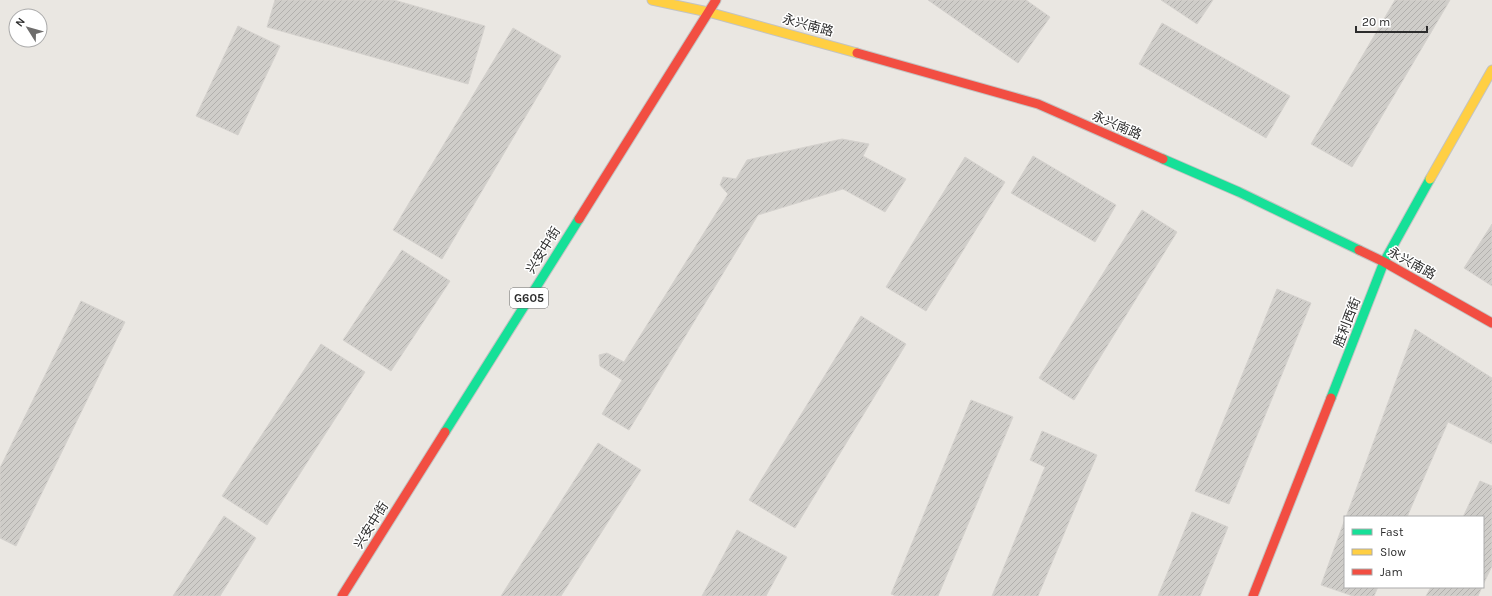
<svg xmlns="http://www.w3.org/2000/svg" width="1492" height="596" font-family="Karla,'Noto Sans SC',sans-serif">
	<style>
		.building { fill: url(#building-hatch); stroke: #d5d2ce }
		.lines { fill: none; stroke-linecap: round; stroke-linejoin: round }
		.fast-casing { stroke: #c3c3c2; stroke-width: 11 }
		.slow-casing { stroke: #c3c3c2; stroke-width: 11 }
		.jam-casing { stroke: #c3c3c2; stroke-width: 11 }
		.fast { stroke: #16e098; stroke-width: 9 }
		.slow { stroke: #ffcf43; stroke-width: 9 }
		.jam { stroke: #f24e42; stroke-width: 9 }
		.labels { text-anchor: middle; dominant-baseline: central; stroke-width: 3; stroke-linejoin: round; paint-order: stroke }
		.shield { fill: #fff; stroke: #6b6b6b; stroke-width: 1 }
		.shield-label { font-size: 12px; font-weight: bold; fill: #2c2c2c }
		.street-label { font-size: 13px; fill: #2c2c2c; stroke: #fff }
	</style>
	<defs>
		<pattern id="building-hatch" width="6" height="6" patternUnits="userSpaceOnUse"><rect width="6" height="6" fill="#cfcdc9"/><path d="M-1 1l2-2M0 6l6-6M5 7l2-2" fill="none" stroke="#b2b0ad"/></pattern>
	</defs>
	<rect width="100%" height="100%" fill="#eae7e2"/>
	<g class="building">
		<path d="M275 0H394L485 26 468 84 267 27Z"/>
		<path d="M928 0H1026L1050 17 1018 63Z"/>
		<path d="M1161 0H1213L1197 24Z"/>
		<path d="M1395 0H1450L1352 167 1311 144Z"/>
		<path d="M1162 23 1290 96 1266 138 1139 64Z"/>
		<path d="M238 26 280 46 238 135 196 116Z"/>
		<path d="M513 28 561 56 442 259 393 230Z"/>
		<path d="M842 139 869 144 863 156 906 179 885 212 843 189 758 215 629 430 602 414 622 380 600 366 599 355 607 353 624 362 728 194 720 185 723 177 736 179 747 160Z"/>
		<path d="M1033 156 1116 205 1095 242 1011 193Z"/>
		<path d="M965 157 1005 182 926 311 886 287Z"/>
		<path d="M1142 210 1177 232 1074 400 1039 378Z"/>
		<path d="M1492 224V286L1464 268Z"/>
		<path d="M402 250 450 281 391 371 343 340Z"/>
		<path d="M1277 289 1311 303 1229 504 1195 491Z"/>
		<path d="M81 301 125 322 16 546 0 538V468Z"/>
		<path d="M861 316 906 344 795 528 749 500Z"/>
		<path d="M1415 329 1492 378V444L1448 422 1407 517H1346Z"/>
		<path d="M321 344 365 372 267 525 222 496Z"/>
		<path d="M971 400 1013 417 938 596H896L891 594Z"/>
		<path d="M1042 431 1097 455 1038 596H992L1045 467 1030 460Z"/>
		<path d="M598 443 641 470 561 596H501Z"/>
		<path d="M1480 481 1492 486V566L1483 585V517H1463Z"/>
		<path d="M1192 512 1228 527 1200 596H1158Z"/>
		<path d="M224 516 256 538 220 596H173Z"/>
		<path d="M1345 519V587H1378L1374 596H1353L1321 585Z"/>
		<path d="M737 530 787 557 766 596H702Z"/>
		<path d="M1431 587H1482L1478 596H1426Z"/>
	</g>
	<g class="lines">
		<defs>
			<g id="fast">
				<path d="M1163 159 1239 192 1359 250"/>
				<path d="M1331 398 1384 262 1430 179"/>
				<path d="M445 432 579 219"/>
			</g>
			<g id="slow">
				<path d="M652 0 708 12 857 53"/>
				<path d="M1430 179 1492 70"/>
			</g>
			<g id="jam">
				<path d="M857 53 1038 104 1163 159"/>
				<path d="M579 219 716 0"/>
				<path d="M1359 250 1384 262 1492 323"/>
				<path d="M342 596 445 432"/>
				<path d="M1253 596 1331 398"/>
			</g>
		</defs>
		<use href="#fast" class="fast-casing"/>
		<use href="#slow" class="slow-casing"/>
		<use href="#jam" class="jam-casing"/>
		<use href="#fast" class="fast"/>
		<use href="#slow" class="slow"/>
		<use href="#jam" class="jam"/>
	</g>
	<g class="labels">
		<rect class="shield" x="510" y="288" width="38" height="20" rx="3"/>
		<g class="shield-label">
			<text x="529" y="298">G605</text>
		</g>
		<g class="street-label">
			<text transform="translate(808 25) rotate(15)">永兴南路</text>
			<text transform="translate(1117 125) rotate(23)">永兴南路</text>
			<text transform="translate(543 250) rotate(-58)">兴安中街</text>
			<text transform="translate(1412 263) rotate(29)">永兴南路</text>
			<text transform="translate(1347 322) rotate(-69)">胜利西街</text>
			<text transform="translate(371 525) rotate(-58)">兴安中街</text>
		</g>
	</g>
	<rect x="1344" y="516" width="140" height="72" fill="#ffffff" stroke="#ababab"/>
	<rect x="1352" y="529" width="20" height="6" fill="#16e098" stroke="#ababab"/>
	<text x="1380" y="536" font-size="12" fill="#2c2c2c">Fast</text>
	<rect x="1352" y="549" width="20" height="6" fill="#ffcf43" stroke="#ababab"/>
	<text x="1380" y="556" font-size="12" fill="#2c2c2c">Slow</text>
	<rect x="1352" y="569" width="20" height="6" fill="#f24e42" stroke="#ababab"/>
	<text x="1380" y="576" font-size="12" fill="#2c2c2c">Jam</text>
	<g transform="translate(28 28) rotate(307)"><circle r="19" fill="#ffffff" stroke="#ababab"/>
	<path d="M0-3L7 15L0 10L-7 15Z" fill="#6e6d6c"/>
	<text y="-6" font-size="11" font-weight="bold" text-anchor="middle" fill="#2c2c2c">N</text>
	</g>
	<path d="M1356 26v6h71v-6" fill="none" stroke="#2c2c2c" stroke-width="2"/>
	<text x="1362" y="26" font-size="12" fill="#2c2c2c" stroke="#ffffff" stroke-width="3" paint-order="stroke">20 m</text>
</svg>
